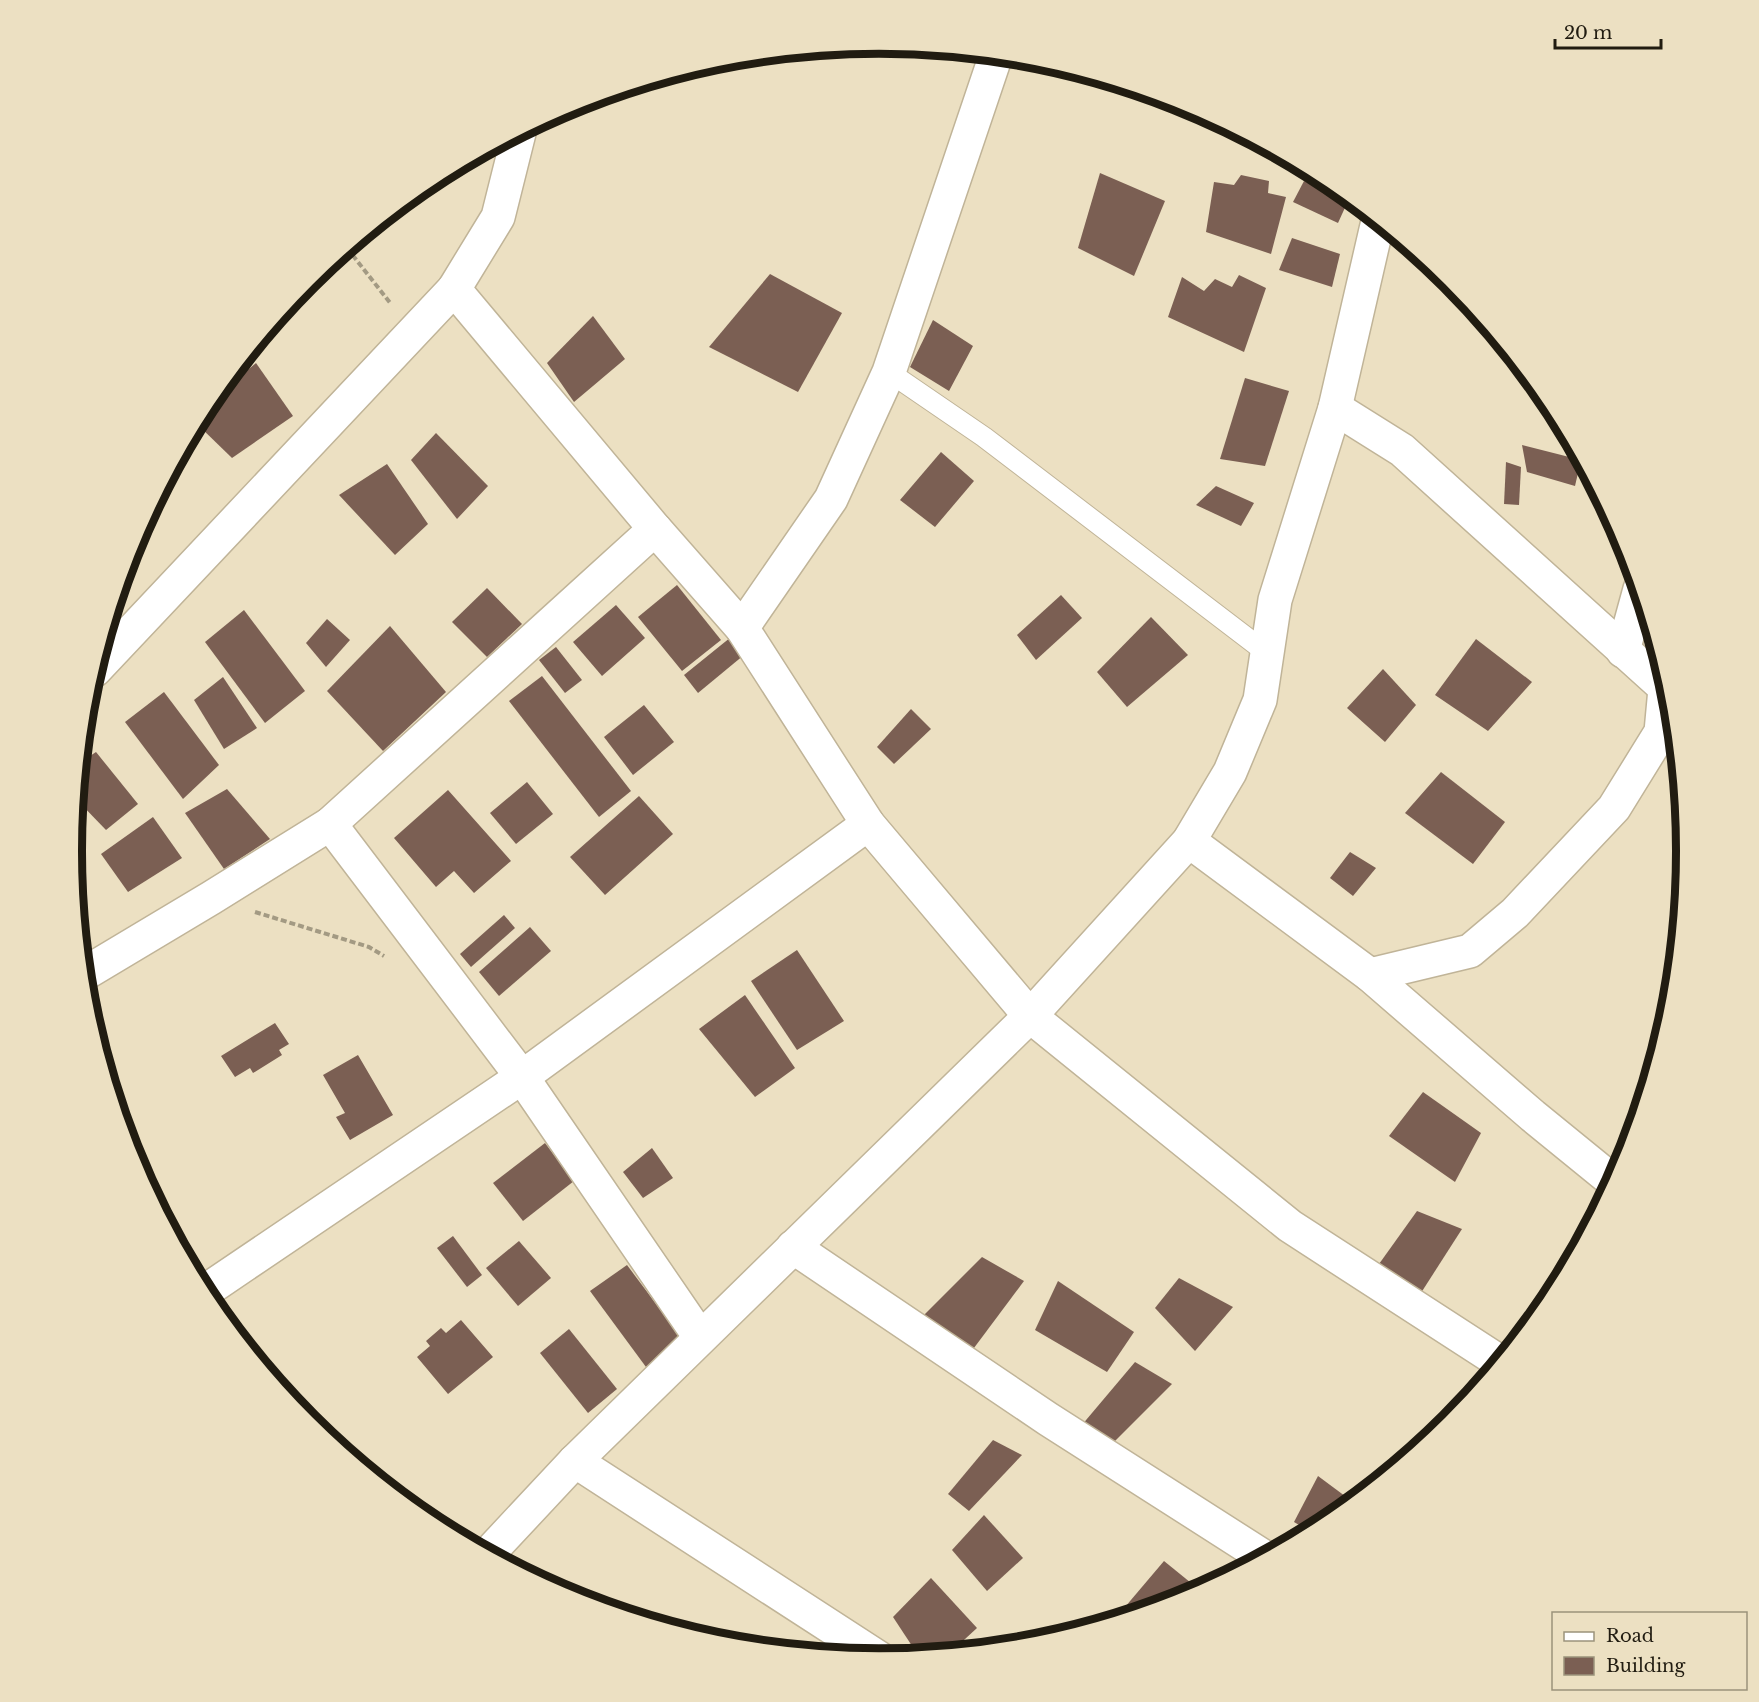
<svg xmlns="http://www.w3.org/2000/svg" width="1759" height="1702" font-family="'Libre Baskerville',serif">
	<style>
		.building { fill: #7b5f53 }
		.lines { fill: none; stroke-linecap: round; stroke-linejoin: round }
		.service-casing { stroke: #c0b498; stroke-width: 22 }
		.minor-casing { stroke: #c0b498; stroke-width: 36 }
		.path { stroke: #a39a83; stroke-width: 4; stroke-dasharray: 6 3; stroke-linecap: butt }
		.service { stroke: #fff; stroke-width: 20 }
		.minor { stroke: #fff; stroke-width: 33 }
		.rim { fill: none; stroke: #211c11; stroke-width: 8 }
	</style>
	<rect width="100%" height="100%" fill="#ece0c2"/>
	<g class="building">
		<path d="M1100 173 1165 201 1134 276 1078 248Z"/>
		<path d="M1241 175 1269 181 1268 193 1286 197 1271 254 1206 232 1214 182 1234 185Z"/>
		<path d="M1304 181 1348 201 1338 223 1293 202Z"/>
		<path d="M1292 238 1340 254 1332 287 1279 270Z"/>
		<path d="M770 274 842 313 798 392 709 347Z"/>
		<path d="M1239 275 1266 288 1244 352 1168 317 1182 277 1204 291 1215 279 1232 287Z"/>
		<path d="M593 316 625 359 574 402 547 363Z"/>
		<path d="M933 320 973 346 949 391 910 367Z"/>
		<path d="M256 363 293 416 232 458 197 424 207 404Z"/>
		<path d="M1245 378 1289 391 1265 466 1220 459Z"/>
		<path d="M436 433 488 486 457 519 411 460Z"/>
		<path d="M1522 445 1581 460 1575 486 1527 472Z"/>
		<path d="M941 452 974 481 935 527 900 500Z"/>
		<path d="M1506 462 1521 467 1519 505 1504 504Z"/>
		<path d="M387 464 428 524 395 555 339 495Z"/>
		<path d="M1216 486 1254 503 1241 526 1196 505Z"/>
		<path d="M677 585 721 640 682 671 638 617Z"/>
		<path d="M487 588 522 624 487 657 452 622Z"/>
		<path d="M1061 595 1082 618 1036 660 1017 635Z"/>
		<path d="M616 605 645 638 602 676 573 642Z"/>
		<path d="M244 610 305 691 265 723 205 642Z"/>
		<path d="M1151 617 1188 655 1127 707 1097 672Z"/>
		<path d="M327 619 350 640 326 667 306 643Z"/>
		<path d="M390 626 446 692 383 751 327 691Z"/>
		<path d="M736 633 750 650 698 693 684 675Z"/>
		<path d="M1476 639 1532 682 1488 731 1435 695Z"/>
		<path d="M556 647 582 680 565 693 539 660Z"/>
		<path d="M1383 669 1416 705 1385 742 1347 708Z"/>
		<path d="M542 676 631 791 599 817 509 701Z"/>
		<path d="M223 677 257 728 224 749 194 700Z"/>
		<path d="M164 692 219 765 183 799 125 722Z"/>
		<path d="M644 705 674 742 633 775 604 737Z"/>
		<path d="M911 709 931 729 894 764 877 747Z"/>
		<path d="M96 752 138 804 106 830 77 800 81 762Z"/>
		<path d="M1441 772 1505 822 1473 864 1405 813Z"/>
		<path d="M527 782 553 814 516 844 490 813Z"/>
		<path d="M227 789 270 839 224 869 185 813Z"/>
		<path d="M448 790 511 861 474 893 454 871 436 887 394 838Z"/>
		<path d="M639 796 673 834 605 895 570 857Z"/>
		<path d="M153 817 182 858 128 892 101 854Z"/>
		<path d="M1350 852 1376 868 1353 896 1330 878Z"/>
		<path d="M504 915 515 928 471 967 460 954Z"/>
		<path d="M79 926 90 943 82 948 80 932Z"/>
		<path d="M530 927 551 951 499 996 479 972Z"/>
		<path d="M797 950 844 1021 797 1050 751 981Z"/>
		<path d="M745 995 795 1068 755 1097 699 1029Z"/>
		<path d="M275 1023 289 1044 279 1050 282 1055 253 1073 250 1068 235 1077 221 1056Z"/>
		<path d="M358 1055 393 1115 350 1140 336 1117 345 1113 323 1075Z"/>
		<path d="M1423 1092 1481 1133 1455 1182 1389 1136Z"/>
		<path d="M545 1143 574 1181 523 1221 493 1183Z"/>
		<path d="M652 1148 673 1178 643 1198 623 1172Z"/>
		<path d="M1417 1211 1462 1229 1419 1296 1374 1271Z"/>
		<path d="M453 1236 482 1275 467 1287 437 1248Z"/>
		<path d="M519 1241 551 1278 518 1306 486 1268Z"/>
		<path d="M982 1257 1024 1281 968 1356 924 1315Z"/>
		<path d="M627 1265 683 1340 646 1367 590 1291Z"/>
		<path d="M1179 1278 1233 1307 1195 1351 1155 1308Z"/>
		<path d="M1058 1281 1134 1332 1107 1372 1035 1330Z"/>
		<path d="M461 1320 493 1357 448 1394 417 1357 430 1346 426 1341 441 1328 446 1333Z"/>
		<path d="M569 1329 617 1389 588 1413 540 1353Z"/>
		<path d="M1135 1362 1172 1384 1115 1441 1081 1426Z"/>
		<path d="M1451 1412 1457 1414 1446 1425Z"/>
		<path d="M993 1440 1022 1455 969 1511 948 1494Z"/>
		<path d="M1318 1476 1353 1502 1328 1523 1311 1532 1294 1522Z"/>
		<path d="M984 1515 1023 1558 987 1591 952 1550Z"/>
		<path d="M1164 1561 1196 1587 1187 1597 1114 1620Z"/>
		<path d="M931 1578 977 1628 952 1651 918 1655 893 1617Z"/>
	</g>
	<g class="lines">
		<defs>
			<path id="service" d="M889 372 984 437 1267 653"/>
			<g id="minor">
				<path d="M454 289 655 529 742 628 868 824 1030 1016 1290 1226 1500 1362"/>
				<path d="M1335 408 1402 450 1672 694"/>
				<path d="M742 628 831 499 889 372 996 55"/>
				<path d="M1623 651 1640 589"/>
				<path d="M95 670 454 289 498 217 519 133"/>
				<path d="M330 824 522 1077 700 1337"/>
				<path d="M1189 841 1370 975 1533 1116 1614 1182"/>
				<path d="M84 974 211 898 330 824 655 529"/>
				<path d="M1370 975 1470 951 1515 913 1614 808 1661 732 1665 689"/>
				<path d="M793 1247 1048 1419 1264 1557"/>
				<path d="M204 1292 522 1077 868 824"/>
				<path d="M575 1461 879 1658"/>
				<path d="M489 1553 575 1461 1030 1016 1189 841 1230 772 1260 700 1275 600 1335 408 1378 221"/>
			</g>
		</defs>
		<use href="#service" class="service-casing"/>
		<use href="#minor" class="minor-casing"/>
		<g class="path">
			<path d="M347 248 391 304"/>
			<path d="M255 912 369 947 384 956"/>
		</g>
		<use href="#service" class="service"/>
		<use href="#minor" class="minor"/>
	</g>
	<path d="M0 0H1759V1702H0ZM82 851a797 797 0 1 1 1594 0a797 797 0 1 1-1594 0Z" fill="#ece0c2" fill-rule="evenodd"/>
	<path class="rim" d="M82 851a797 797 0 1 1 1594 0a797 797 0 1 1-1594 0Z"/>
	<rect x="1552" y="1612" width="195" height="78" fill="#ece0c2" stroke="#9b927b" stroke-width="1.5"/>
	<rect x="1564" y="1632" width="30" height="9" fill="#ffffff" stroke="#9b927b" stroke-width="1.5"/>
	<text x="1606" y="1642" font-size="18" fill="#211c11">Road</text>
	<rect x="1564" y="1657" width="30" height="18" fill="#7b5f53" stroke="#9b927b" stroke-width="1.5"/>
	<text x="1606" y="1672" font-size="18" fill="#211c11">Building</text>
	<path d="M1555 39v9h106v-9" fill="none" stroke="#211c11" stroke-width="3"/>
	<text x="1564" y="39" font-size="18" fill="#211c11" stroke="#ece0c2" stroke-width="4.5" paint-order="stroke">20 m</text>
</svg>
